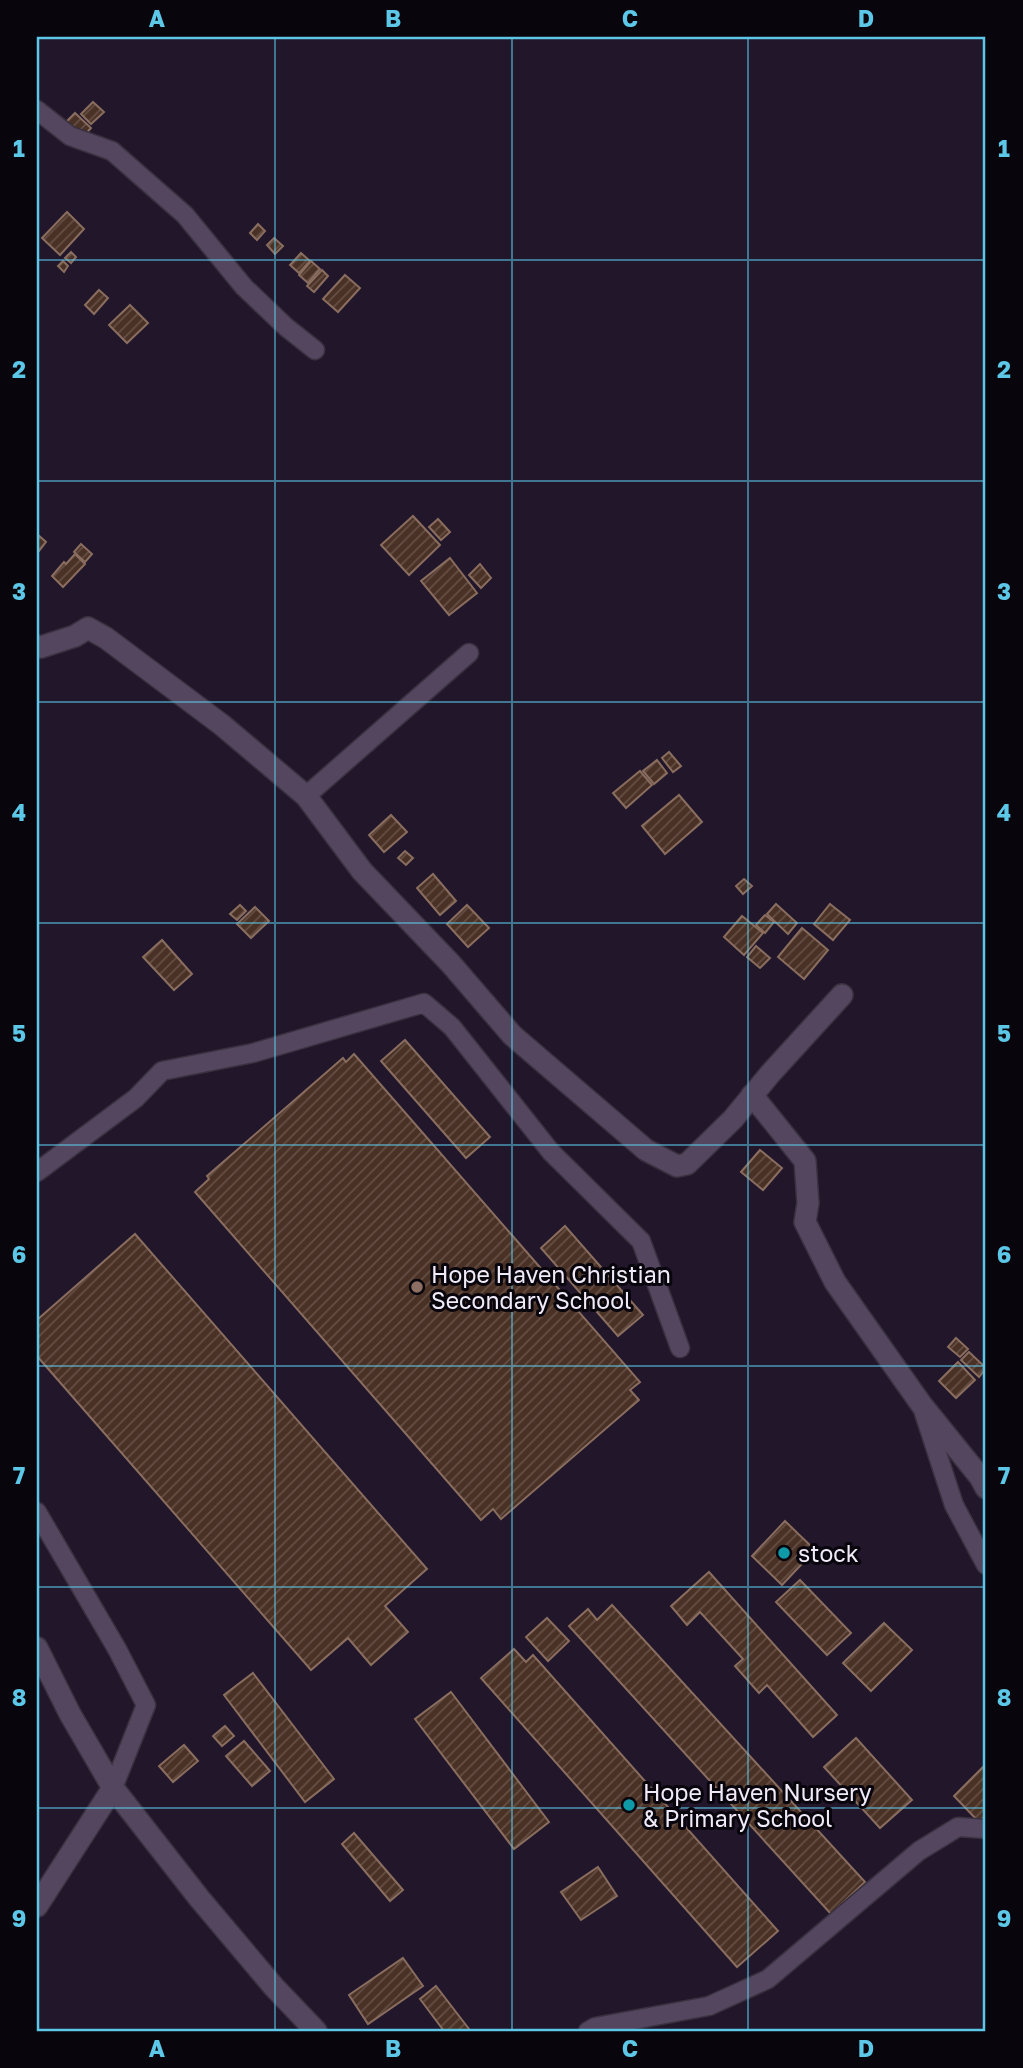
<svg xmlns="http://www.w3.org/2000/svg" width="1023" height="2068" font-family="'Golos Text',sans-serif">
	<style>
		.building { fill: url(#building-hatch); stroke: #896d5f; stroke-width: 2 }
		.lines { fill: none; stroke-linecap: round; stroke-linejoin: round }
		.service-casing { stroke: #393140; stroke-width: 21 }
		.minor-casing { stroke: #393140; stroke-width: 24 }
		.service { stroke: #53465e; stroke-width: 18 }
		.minor { stroke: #53465e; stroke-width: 21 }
		.grid { fill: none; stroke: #5cc7e7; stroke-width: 2; stroke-opacity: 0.55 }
		.education-dot { fill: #8d6e63; stroke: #08050c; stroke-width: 2.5 }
		.culture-dot { fill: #0f9aa8; stroke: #08050c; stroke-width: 2.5 }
		.labels { text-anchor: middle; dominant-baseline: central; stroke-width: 6; stroke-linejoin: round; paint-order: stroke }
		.poi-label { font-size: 23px; fill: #f1eaf8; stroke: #08050c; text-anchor: start }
		.neatline { fill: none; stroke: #5cc7e7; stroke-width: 2.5 }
		.grid-label { font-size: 23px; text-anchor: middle; font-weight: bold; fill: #5cc7e7 }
	</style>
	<defs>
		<pattern id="building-hatch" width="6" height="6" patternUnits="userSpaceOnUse" patternTransform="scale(1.75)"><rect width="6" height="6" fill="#4a3125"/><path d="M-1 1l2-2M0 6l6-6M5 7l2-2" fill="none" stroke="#654f45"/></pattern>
	</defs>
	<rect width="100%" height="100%" fill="#21162a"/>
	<g class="building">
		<path d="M93 102 104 112 91 124 81 114Z"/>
		<path d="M75 113 91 128 82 138 66 122Z"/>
		<path d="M67 212 84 229 60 255 42 238Z"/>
		<path d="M258 224 265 231 257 240 250 233Z"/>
		<path d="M274 238 283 246 275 254 267 245Z"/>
		<path d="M71 252 76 257 71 263 65 258Z"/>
		<path d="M301 253 310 261 299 273 290 265Z"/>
		<path d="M63 261 68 266 64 272 58 266Z"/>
		<path d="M311 261 320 269 308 283 299 275Z"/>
		<path d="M322 270 328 276 314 292 307 286Z"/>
		<path d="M345 275 360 288 338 312 323 299Z"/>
		<path d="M99 290 108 298 94 314 85 305Z"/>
		<path d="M130 305 148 323 127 343 109 325Z"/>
		<path d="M413 516 440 545 409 575 381 545Z"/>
		<path d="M438 519 450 532 441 540 429 527Z"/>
		<path d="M37 534 46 542 39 551 37 549Z"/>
		<path d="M81 544 92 554 85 562 74 552Z"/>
		<path d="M75 554 85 564 63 587 52 576 64 562 66 564Z"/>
		<path d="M450 558 477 593 449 615 421 581Z"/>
		<path d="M480 564 491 578 481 588 469 575Z"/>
		<path d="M669 752 681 766 673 772 662 758Z"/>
		<path d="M657 760 667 773 654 784 643 771Z"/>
		<path d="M640 771 652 785 626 808 613 793Z"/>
		<path d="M679 795 702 822 665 854 642 826Z"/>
		<path d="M391 815 407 832 384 852 369 835Z"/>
		<path d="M405 851 413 858 406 865 398 858Z"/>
		<path d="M433 874 456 901 440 915 417 888Z"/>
		<path d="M744 879 752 886 743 894 736 886Z"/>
		<path d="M776 904 797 923 788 934 767 914Z"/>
		<path d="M830 904 850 920 833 940 814 924Z"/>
		<path d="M240 905 246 911 237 920 230 914Z"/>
		<path d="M467 905 489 928 468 947 447 924Z"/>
		<path d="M255 907 269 921 251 938 237 924Z"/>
		<path d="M765 915 774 922 765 933 756 925Z"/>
		<path d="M742 916 763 933 744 955 724 937Z"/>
		<path d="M802 928 828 950 804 979 778 957Z"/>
		<path d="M162 940 192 974 174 990 143 957Z"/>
		<path d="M756 946 770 958 760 968 747 957Z"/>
		<path d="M405 1040 490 1137 466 1158 381 1061Z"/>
		<path d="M354 1054 640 1382 630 1390 639 1400 501 1519 493 1509 481 1520 195 1192 209 1179 207 1176 343 1058 346 1062Z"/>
		<path d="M760 1150 782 1168 763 1190 741 1172Z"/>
		<path d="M565 1226 643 1315 618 1336 541 1248Z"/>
		<path d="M135 1234 427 1569 385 1606 408 1632 371 1665 348 1638 311 1670 37 1356V1320Z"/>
		<path d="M956 1338 968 1349 960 1357 948 1347Z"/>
		<path d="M969 1352 986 1368 979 1377 961 1360Z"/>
		<path d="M958 1362 975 1380 956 1398 939 1381Z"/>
		<path d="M785 1521 815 1550 782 1585 752 1556Z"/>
		<path d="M709 1572 837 1715 813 1737 767 1685 759 1693 735 1666 743 1659 700 1612 687 1625 671 1606Z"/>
		<path d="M800 1580 851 1633 827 1655 776 1602Z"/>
		<path d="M612 1605 865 1882 831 1914 569 1626 588 1609 597 1620Z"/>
		<path d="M547 1618 569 1641 548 1661 526 1637Z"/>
		<path d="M884 1623 912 1650 871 1691 843 1663Z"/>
		<path d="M514 1649 526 1662 533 1655 778 1931 737 1967 481 1678Z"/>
		<path d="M253 1673 334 1779 305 1802 224 1695Z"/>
		<path d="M451 1692 549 1822 514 1849 415 1719Z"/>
		<path d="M225 1726 234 1736 222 1746 213 1736Z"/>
		<path d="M856 1738 912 1800 880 1828 824 1767Z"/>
		<path d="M244 1741 270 1771 252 1786 226 1756Z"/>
		<path d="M184 1745 198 1761 173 1782 159 1766Z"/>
		<path d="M986 1764V1815L979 1822 954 1796Z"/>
		<path d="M354 1833 403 1890 390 1901 342 1844Z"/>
		<path d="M598 1867 617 1896 581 1920 561 1892Z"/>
		<path d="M403 1958 423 1986 368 2024 349 1995Z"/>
		<path d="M436 1986 469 2029 466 2031H444L420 1999Z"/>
	</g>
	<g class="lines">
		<defs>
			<g id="service">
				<path d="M37 110 70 136 112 151 185 215 244 287 286 327 315 350"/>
				<path d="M306 796 469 653"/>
				<path d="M37 1172 136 1098 162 1071 253 1053 424 1003 452 1027 551 1152 641 1241 680 1348"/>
				<path d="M923 1410 954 1505 986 1565"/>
				<path d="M37 1512 117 1649 146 1705 113 1788"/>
				<path d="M588 2031 595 2027 709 2006 768 1979 919 1851 958 1827 986 1829"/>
			</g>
			<g id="minor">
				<path d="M37 646 41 647 75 636 88 628 106 638 222 725 306 796 362 871 451 964 512 1035 646 1150 677 1166 687 1164 733 1119 770 1074 842 995"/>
				<path d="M752 1095 805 1161 808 1203 805 1222 835 1282 921 1404 980 1477 986 1488"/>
				<path d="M37 1648 70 1714 113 1788 199 1898 274 1987 316 2031"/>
				<path d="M37 1906 113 1788"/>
			</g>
		</defs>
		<use href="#service" class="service-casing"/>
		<use href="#minor" class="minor-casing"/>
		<use href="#service" class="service"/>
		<use href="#minor" class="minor"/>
	</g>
	<path class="grid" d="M275 37V2031M512 37V2031M748 37V2031M37 260H986M37 481H986M37 702H986M37 923H986M37 1145H986M37 1366H986M37 1587H986M37 1808H986"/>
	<circle class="education-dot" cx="417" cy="1287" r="7"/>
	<g class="culture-dot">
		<circle cx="784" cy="1553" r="7"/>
		<circle cx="629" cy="1805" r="7"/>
	</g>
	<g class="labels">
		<g class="poi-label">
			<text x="431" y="1274">Hope Haven Christian<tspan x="431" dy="26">Secondary School</tspan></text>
			<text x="798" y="1553">stock</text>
			<text x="643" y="1792">Hope Haven Nursery<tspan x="643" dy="26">&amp; Primary School</tspan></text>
		</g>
	</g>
	<rect width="1023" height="2068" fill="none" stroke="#08050c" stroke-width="77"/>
	<rect x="38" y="38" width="946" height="1992" class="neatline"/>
	<g class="grid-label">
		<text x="157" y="27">A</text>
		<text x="393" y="27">B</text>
		<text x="630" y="27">C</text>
		<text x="866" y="27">D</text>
		<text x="19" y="157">1</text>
		<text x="1004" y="157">1</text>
		<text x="19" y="378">2</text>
		<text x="1004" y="378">2</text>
		<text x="19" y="600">3</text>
		<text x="1004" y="600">3</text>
		<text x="19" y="821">4</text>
		<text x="1004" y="821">4</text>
		<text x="19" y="1042">5</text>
		<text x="1004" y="1042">5</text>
		<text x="19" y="1263">6</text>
		<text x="1004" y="1263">6</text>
		<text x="19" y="1484">7</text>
		<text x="1004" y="1484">7</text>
		<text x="19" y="1706">8</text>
		<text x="1004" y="1706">8</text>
		<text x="19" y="1927">9</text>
		<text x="1004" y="1927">9</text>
		<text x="157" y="2057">A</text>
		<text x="393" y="2057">B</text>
		<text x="630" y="2057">C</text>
		<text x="866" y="2057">D</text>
	</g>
</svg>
